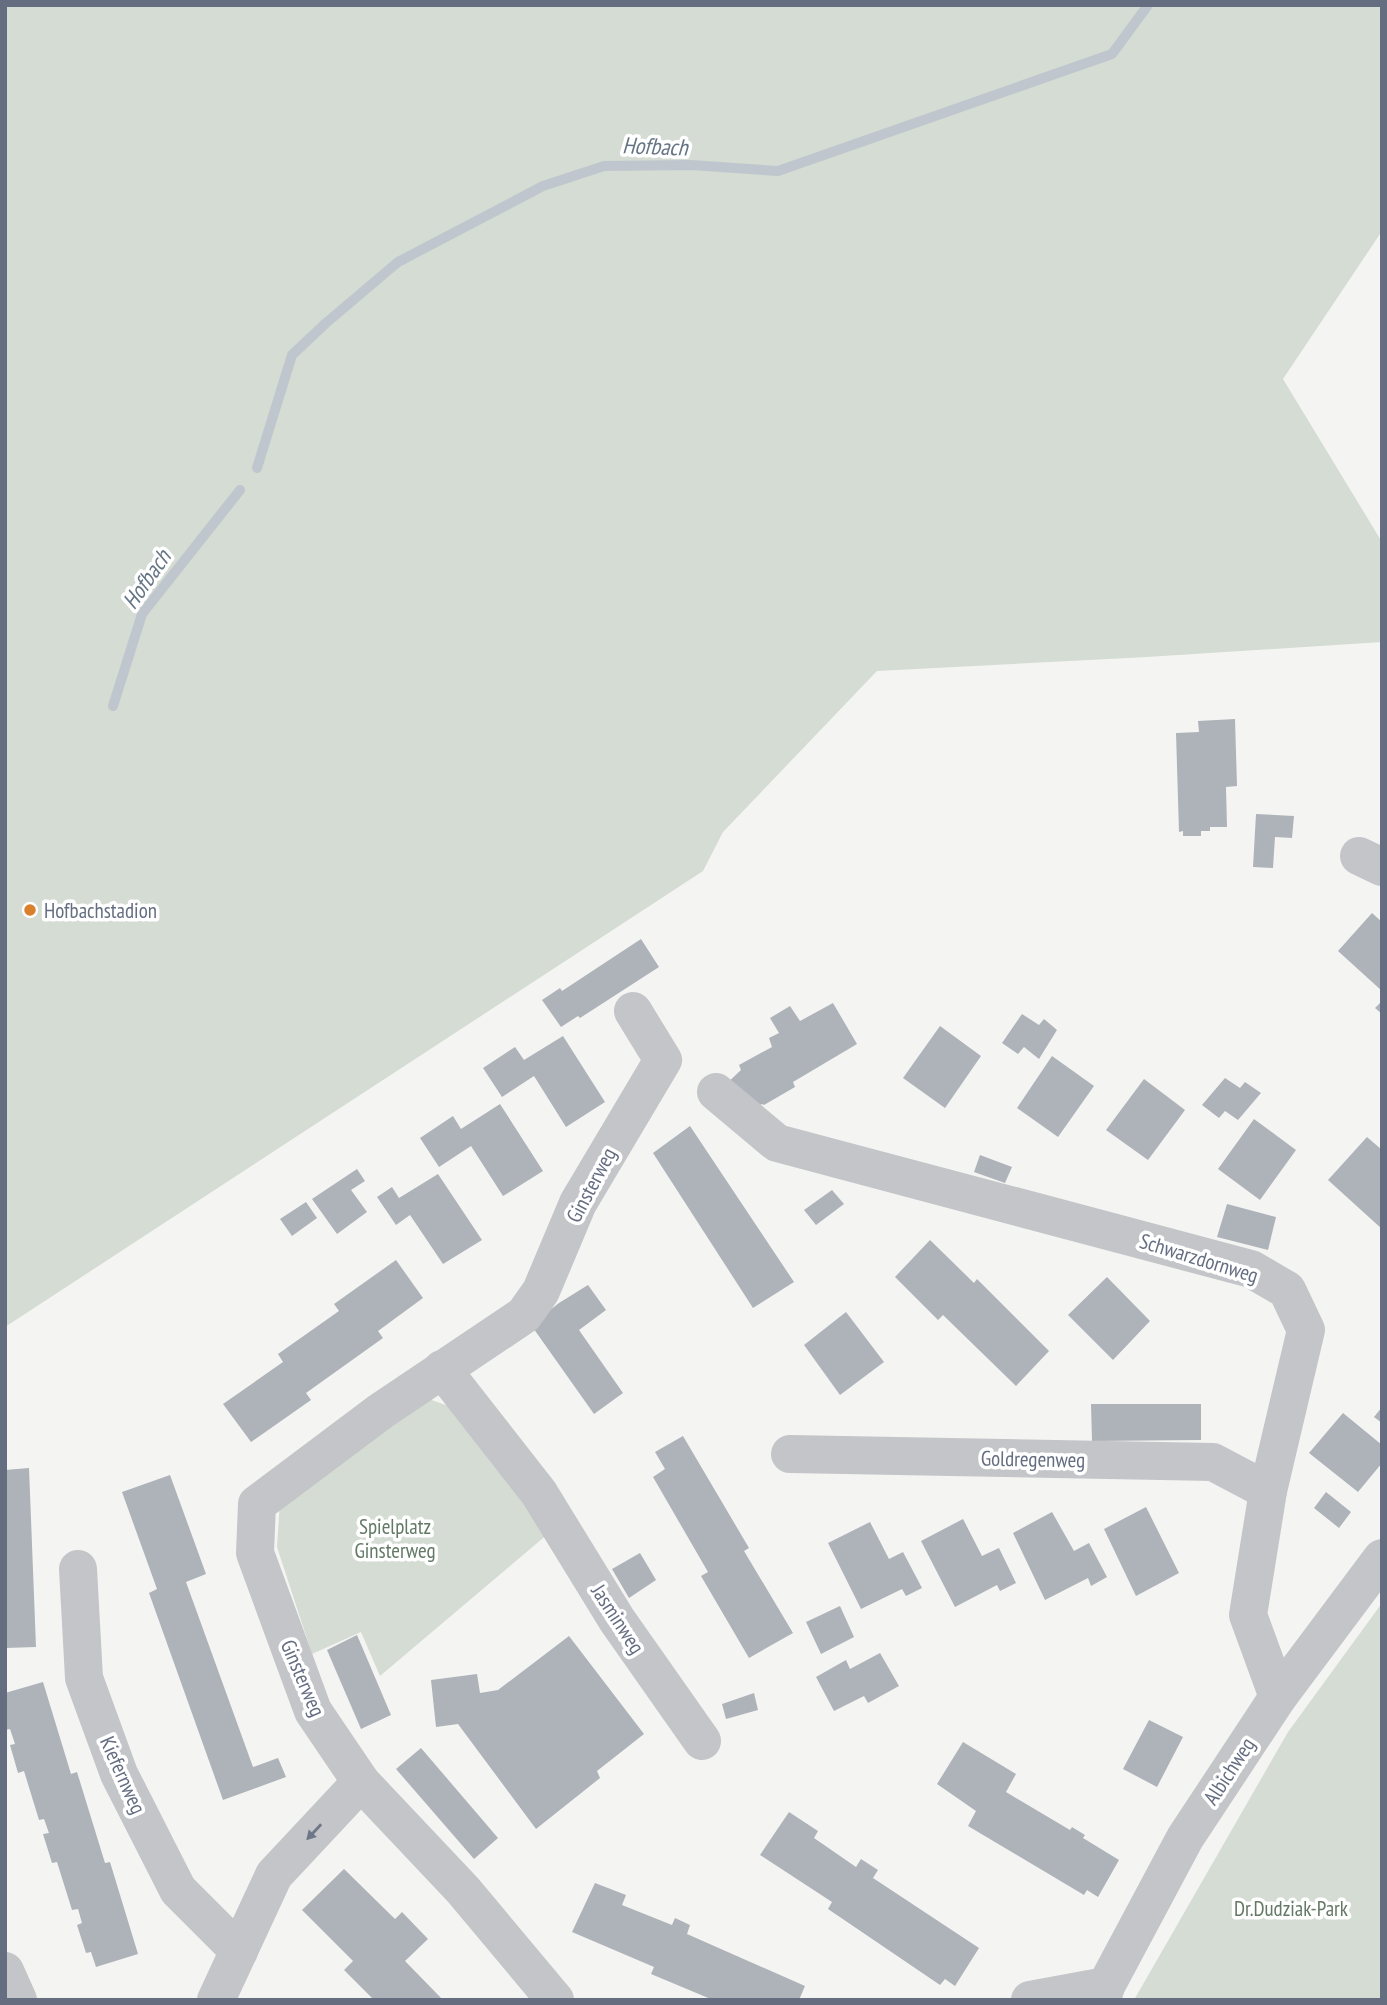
<svg xmlns="http://www.w3.org/2000/svg" width="1387" height="2005" font-family="'PT Sans Narrow',sans-serif">
	<style>
		.green { fill: #d4dcd3 }
		.lines { fill: none; stroke-linecap: round; stroke-linejoin: round }
		.stream { stroke: #c0c6cd; stroke-width: 10 }
		.building { fill: #aeb2b9 }
		.minor { stroke: #c3c5c9; stroke-width: 38 }
		.oneway { fill: #6e7788 }
		.poi-dot { fill: #da7f2c; stroke: #fff; stroke-width: 2.5 }
		.labels { text-anchor: middle; dominant-baseline: central; stroke-width: 7; stroke-linejoin: round; paint-order: stroke }
		.poi-label { font-size: 21px; fill: #656e81; stroke: #fff; text-anchor: start }
		.street-label { font-size: 21px; fill: #656e81; stroke: #fff }
		.park-label { font-size: 21px; fill: #647965; stroke: #fff }
		.water-label { font-size: 23px; font-style: italic; fill: #667585; stroke: #fff }
	</style>
	<rect width="100%" height="100%" fill="#f4f5f2"/>
	<g class="green">
		<path d="M5 5H1382V231L1283 379 1382 542V642L1147 657 877 671 723 832 703 871 5 1327Z"/>
		<path d="M426 1398 468 1413 549 1533 380 1676 361 1632 312 1654 277 1547 280 1502Z"/>
		<path d="M1382 1603V2000H1134L1288 1732Z"/>
	</g>
	<g class="lines">
		<g class="stream">
			<path d="M257 468 292 355 326 323 398 262 543 186 604 166 691 165 778 171 1112 54 1148 5"/>
			<path d="M113 706 142 614 240 490"/>
		</g>
	</g>
	<g class="building">
		<path d="M1235 719 1237 786 1226 787 1227 827H1210V831H1201V836H1183V831L1179 832 1176 733 1199 732 1198 721Z"/>
		<path d="M1256 814 1294 816 1292 838 1275 837 1273 868 1253 867Z"/>
		<path d="M1372 913 1382 922V991L1338 951Z"/>
		<path d="M641 939 659 967 580 1018 578 1016 561 1027 542 1000 560 988 562 991Z"/>
		<path d="M1382 1001V1014L1375 1008Z"/>
		<path d="M833 1003 857 1044 793 1082 795 1087 764 1105 762 1104 750 1111 723 1087 741 1070 739 1065 772 1047 769 1038 779 1033 770 1018 790 1006 800 1021Z"/>
		<path d="M1022 1014 1039 1025 1044 1019 1057 1030 1039 1059 1024 1047 1018 1054 1002 1043Z"/>
		<path d="M940 1026 981 1056 945 1108 903 1078Z"/>
		<path d="M563 1036 605 1102 566 1127 534 1076 502 1097 483 1068 515 1047 524 1060Z"/>
		<path d="M1052 1056 1094 1086 1058 1137 1017 1108Z"/>
		<path d="M1225 1078 1240 1088 1245 1082 1261 1093 1238 1120 1225 1111 1219 1118 1202 1105Z"/>
		<path d="M1144 1079 1185 1110 1148 1160 1106 1130Z"/>
		<path d="M500 1104 543 1171 503 1196 471 1146 439 1167 420 1138 453 1116 461 1129Z"/>
		<path d="M1254 1119 1296 1150 1260 1200 1218 1169Z"/>
		<path d="M690 1126 794 1282 753 1308 653 1153Z"/>
		<path d="M1367 1137 1382 1150V1229L1328 1180Z"/>
		<path d="M980 1155 1012 1167 1005 1183 974 1172Z"/>
		<path d="M357 1169 365 1181 351 1190 367 1212 337 1234 312 1199Z"/>
		<path d="M438 1174 482 1240 443 1264 410 1215 396 1225 377 1197 392 1187 399 1198Z"/>
		<path d="M832 1190 844 1204 816 1225 804 1210Z"/>
		<path d="M306 1202 317 1218 292 1236 280 1219Z"/>
		<path d="M1227 1204 1276 1217 1268 1250 1217 1237Z"/>
		<path d="M930 1240 974 1283 977 1279 1049 1351 1016 1386 943 1315 938 1320 895 1277Z"/>
		<path d="M396 1260 423 1298 378 1331 383 1338 306 1393 311 1400 251 1442 223 1404 283 1362 278 1354 339 1311 334 1304Z"/>
		<path d="M1107 1277 1150 1321 1113 1360 1068 1315Z"/>
		<path d="M588 1285 606 1310 579 1330 623 1393 594 1414 531 1325 559 1303Z"/>
		<path d="M846 1312 884 1362 840 1395 804 1345Z"/>
		<path d="M1091 1404H1201V1440L1092 1441Z"/>
		<path d="M1382 1407V1423L1374 1417Z"/>
		<path d="M1343 1413 1382 1445V1463L1358 1492 1309 1453Z"/>
		<path d="M683 1436 749 1548 744 1551 793 1633 749 1658 701 1576 708 1572 653 1477 665 1469 655 1452Z"/>
		<path d="M29 1468 36 1647 5 1648V1470Z"/>
		<path d="M170 1475 206 1574 186 1582 253 1767 278 1758 286 1777 223 1800 149 1593 157 1589 122 1492Z"/>
		<path d="M1326 1492 1351 1512 1339 1528 1314 1508Z"/>
		<path d="M1146 1507 1179 1573 1136 1596 1104 1529Z"/>
		<path d="M1052 1512 1074 1551 1089 1543 1107 1577 1091 1586 1088 1578 1045 1600 1013 1533Z"/>
		<path d="M963 1519 982 1556 999 1548 1016 1583 1000 1591 997 1585 955 1607 921 1541Z"/>
		<path d="M870 1522 889 1559 903 1552 922 1588 906 1596 902 1589 861 1609 828 1543Z"/>
		<path d="M640 1553 656 1580 629 1598 612 1569Z"/>
		<path d="M840 1606 854 1637 821 1654 806 1622Z"/>
		<path d="M357 1635 391 1715 361 1729 327 1650Z"/>
		<path d="M569 1636 644 1734 597 1771 600 1778 536 1829 458 1724 436 1727 431 1680 477 1674 480 1693 498 1690Z"/>
		<path d="M880 1653 899 1686 868 1703 864 1696 834 1711 816 1677 846 1660 850 1669Z"/>
		<path d="M43 1682 71 1774 77 1772 105 1863 110 1862 138 1954 96 1967 91 1952 86 1953 77 1925 82 1923 78 1909 72 1910 57 1862 52 1863 43 1834 49 1833 44 1819 39 1820 24 1771 18 1773 10 1745 15 1744 10 1729 5 1730V1693Z"/>
		<path d="M754 1693 758 1710 726 1719 722 1704Z"/>
		<path d="M1149 1720 1183 1737 1157 1787 1123 1769Z"/>
		<path d="M963 1742 1016 1774 1006 1792 1070 1830 1072 1827 1085 1835 1083 1838 1119 1860 1098 1897 1087 1890 1084 1895 968 1826 976 1811 937 1784Z"/>
		<path d="M421 1748 498 1838 474 1859 396 1769Z"/>
		<path d="M789 1812 818 1831 814 1838 856 1867 861 1859 878 1870 873 1878 979 1948 955 1986 945 1979 940 1985 828 1909 832 1902 760 1855Z"/>
		<path d="M344 1869 395 1919 402 1912 428 1939 405 1961 443 2000H374L344 1970 353 1961 302 1910Z"/>
		<path d="M595 1883 626 1895 622 1905 672 1925 675 1918 690 1925 687 1934 805 1986 799 2000H713L651 1974 654 1967 572 1932Z"/>
	</g>
	<g class="lines">
		<g class="minor">
			<path d="M1359 856 1382 867"/>
			<path d="M716 1092 777 1143 1251 1269 1287 1290 1306 1330 1268 1491 1248 1615 1278 1697"/>
			<path d="M442 1369 539 1493 617 1620 702 1741"/>
			<path d="M790 1454 1213 1462 1268 1491"/>
			<path d="M78 1569 84 1678 119 1774 178 1890 239 1951"/>
			<path d="M5 1971 18 2000"/>
			<path d="M216 2000 274 1875 361 1782"/>
			<path d="M555 2000 463 1890 361 1782 313 1711 255 1553 257 1504 381 1411 524 1315 541 1291 578 1203 663 1060 633 1011"/>
			<path d="M1030 2000 1106 1986"/>
			<path d="M1102 2000 1106 1986 1185 1838 1278 1697 1382 1558"/>
		</g>
	</g>
	<defs><path id="oneway-solid" d="M-6-.8H1V-3.2L6.5 0L1 3.2V.8H-6Z" transform="scale(1.75)"/></defs>
	<use class="oneway" href="#oneway-solid" transform="translate(314 1832) rotate(133)"/>
	<circle class="poi-dot" cx="30" cy="910" r="7"/>
	<g class="labels">
		<g class="poi-label">
			<text x="44" y="910">Hofbachstadion</text>
		</g>
		<g class="street-label">
			<text transform="translate(591 1185) rotate(-62)">Ginsterweg</text>
			<text transform="translate(1199 1258) rotate(17)">Schwarzdornweg</text>
			<text transform="translate(1033 1459) rotate(1)">Goldregenweg</text>
			<text transform="translate(618 1619) rotate(57)">Jasminweg</text>
			<text transform="translate(303 1678) rotate(67)">Ginsterweg</text>
			<text transform="translate(1229 1771) rotate(-57)">Albichweg</text>
			<text transform="translate(123 1775) rotate(66)">Kiefernweg</text>
		</g>
		<g class="park-label">
			<text x="395" y="1526">Spielplatz<tspan x="395" dy="24">Ginsterweg</tspan></text>
			<text x="1291" y="1908">Dr.Dudziak-Park</text>
		</g>
		<g class="water-label">
			<text transform="translate(655 146) rotate(2)">Hofbach</text>
			<text transform="translate(146 579) rotate(-55)">Hofbach</text>
		</g>
	</g>
	<rect width="1387" height="2005" fill="none" stroke="#656e81" stroke-width="14"/>
</svg>
